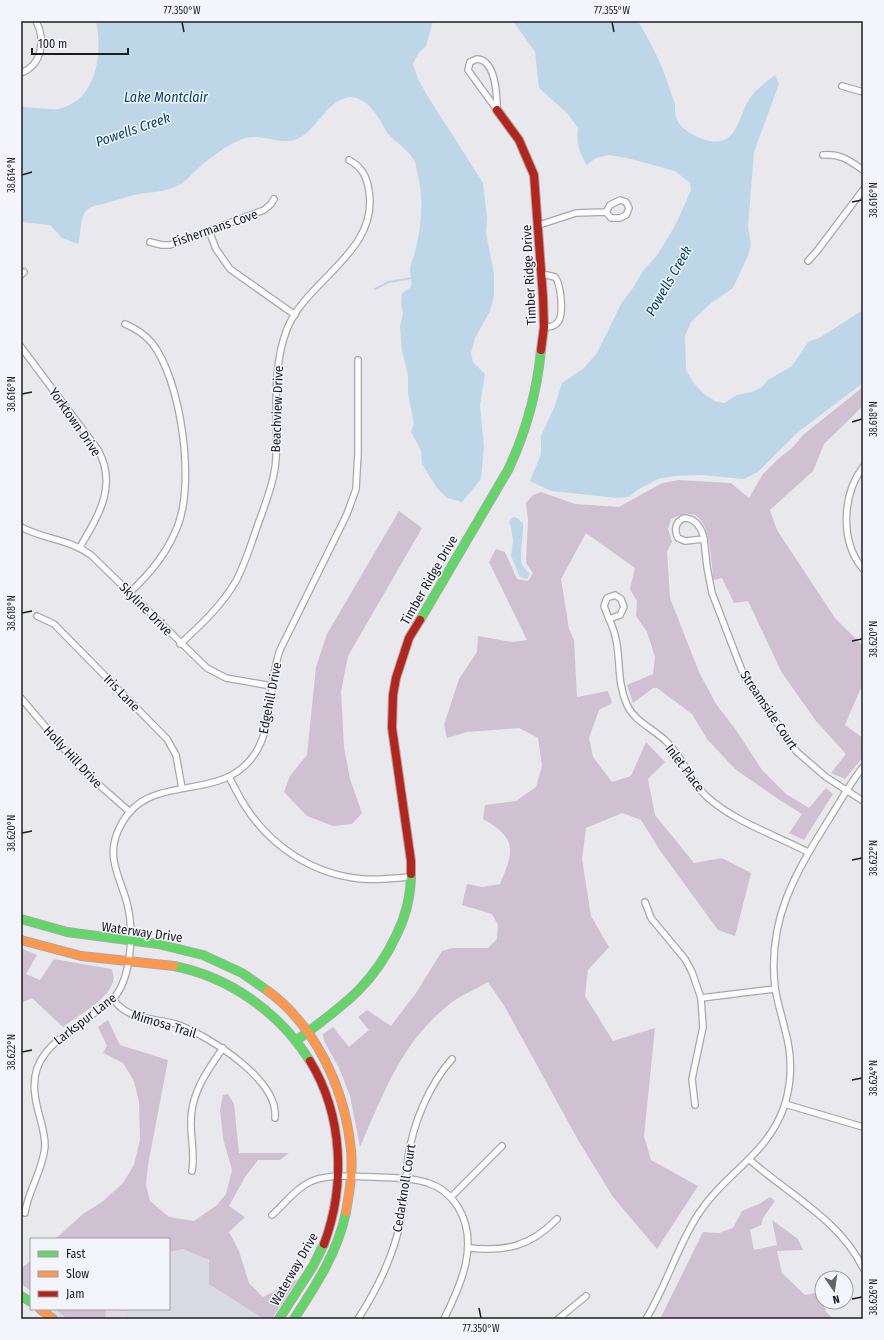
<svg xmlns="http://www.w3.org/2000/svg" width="884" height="1340" font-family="'Fira Sans Condensed',sans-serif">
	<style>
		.built { fill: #dadae4 }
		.green { fill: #e3d9e5 }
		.forest { fill: #cfc0d2 }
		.water { fill: #bdd7e9 }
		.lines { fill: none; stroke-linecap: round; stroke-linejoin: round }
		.stream { stroke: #bdd7e9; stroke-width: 2 }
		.street-casing { stroke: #a8a8ab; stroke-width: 8 }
		.fast-casing { stroke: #a8a8ab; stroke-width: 10 }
		.slow-casing { stroke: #a8a8ab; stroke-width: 10 }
		.jam-casing { stroke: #a8a8ab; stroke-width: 10 }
		.street { stroke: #fcfcfc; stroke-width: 5.5 }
		.fast { stroke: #63d668; stroke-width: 8 }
		.slow { stroke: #ff974d; stroke-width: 8 }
		.jam { stroke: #b3261e; stroke-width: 8 }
		.ticks { fill: none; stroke: #1b1c1e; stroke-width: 1.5 }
		.labels { text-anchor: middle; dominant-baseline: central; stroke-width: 3; stroke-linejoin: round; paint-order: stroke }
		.street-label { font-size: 13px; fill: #1b1c1e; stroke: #f4f5fc }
		.water-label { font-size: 14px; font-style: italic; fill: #004565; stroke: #f4f5fc }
		.neatline { fill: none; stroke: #1b1c1e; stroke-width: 1.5 }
		.ticks-label { font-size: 10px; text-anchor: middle; fill: #1b1c1e }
	</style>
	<rect width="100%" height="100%" fill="#e9e9ed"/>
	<path class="built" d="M132 1185 267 1319H59L46 1309H169V1239H55Z"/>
	<path class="green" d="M106 1309 126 1311V1319H105Z"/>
	<g class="forest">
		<path d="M863 387V406L824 444 813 471 770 510 777 530 835 618 863 646V683L845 725 863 738V757L845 779 831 773 846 754 816 721 782 673 748 601 734 603 722 578 714 580C709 554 713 496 671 519L668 529 672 542 667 552 670 598 699 672 716 704 736 730 762 770 786 794 809 808 826 788 833 794 804 840 789 833 802 814 781 801 735 769 707 739 692 714 657 688H653L633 703 627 685 653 674 655 657 647 632 636 616 637 601 630 589 635 568 586 533 561 579 569 629 574 640 577 697 608 691 612 703 599 710 589 738 593 757 612 782 631 776 646 742 665 762 648 779 655 815 694 863 722 858 751 873 735 936 718 930 661 852 641 820 622 813 586 828 582 859 591 916 609 947 588 970 585 996 613 1041 655 1028 644 1136 651 1160 698 1186 657 1249 613 1197 578 1140 505 1007 488 982C474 990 457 997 446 1007 400 1045 383 1095 360 1147L350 1096 339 1068 324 1041 323 1034 333 1027 349 1047 369 1030 358 1017 367 1010 391 1026 416 993 442 951 452 948H488L497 939 498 925 492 914 462 905 467 884 482 887 500 884C514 850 518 839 483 819L485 805 516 801 536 787 542 766 538 738 519 728 467 732 447 738 444 725 459 679 477 652 478 636 512 642 527 640 489 562 496 549 505 552 517 579 528 581 533 573 526 563 528 520 526 503 533 495 541 492 575 504 619 507 662 483 679 480 731 483 749 498 763 474 777 460 793 447 803 435Z"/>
		<path d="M399 511 422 528 348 656 341 692 344 747 350 779 362 813 352 824 333 826 307 816 284 792 290 776 307 755 316 667 327 634Z"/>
		<path d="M21 948 37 955 26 974 40 980 54 959 111 969C125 991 78 1015 63 1027L32 998 21 1003Z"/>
		<path d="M108 1020 120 1045 168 1060 148 1165 146 1185 150 1201 169 1217 194 1221 217 1205 226 1194 232 1170 223 1138 220 1110 223 1095 228 1094 234 1104 239 1153H289L280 1160H258L245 1177 229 1206 245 1217 229 1232 239 1251 249 1283 263 1297 298 1279 272 1319H264L209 1284V1260L183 1249 169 1252V1239H55L83 1214 102 1202 123 1183 134 1165 140 1140 139 1102 134 1081 123 1063 103 1053 107 1046 98 1027Z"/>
		<path d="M770 1197 775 1201 763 1218 761 1225 750 1230 754 1250 777 1245 772 1220 798 1239 803 1250 777 1251 782 1273 805 1295 820 1292 826 1312 834 1319H660L703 1232 719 1233 733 1228 742 1211 759 1204Z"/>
		<path d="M31 1260V1291L21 1284V1269Z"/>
		<path d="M55 1309H130L126 1311 106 1309 105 1319H67Z"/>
	</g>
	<g class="water">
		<path d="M96 21H433L426 46 418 54 413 64 418 79 427 95 483 183 487 218 486 233 494 274V296L490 311 475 338 471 353 473 362 485 374 480 405 484 447 481 479 462 502 447 498 437 488 422 464 421 450 411 432 414 424 408 394V375L402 351 400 327 403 313 401 304 402 293 411 287C412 280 410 275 410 269 410 264 414 257 415 252 422 224 424 199 417 171 416 168 416 163 414 160 407 147 390 140 385 129 378 115 364 93 345 98 322 105 313 140 288 141 273 142 259 133 243 139 227 144 206 161 193 173 188 178 184 183 177 186 165 192 152 192 139 194 128 196 118 200 107 203 100 205 93 205 87 210 79 217 82 233 78 244L62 238 50 225 21 222V107C32 107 50 110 58 109 97 101 103 53 96 21Z"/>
		<path d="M513 21H638C650 41 661 62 668 84 670 91 673 98 675 104 675 109 675 116 677 120 684 134 715 149 729 137 739 128 741 114 747 103 753 91 765 83 775 75L779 84 754 152 748 227 751 245 747 258 733 288 710 304 691 322 685 336 686 370 693 382 703 393 715 401 724 403 737 395 752 392 762 387 768 380 792 366 809 341 819 338 863 310V383L797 433 758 472 744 479 701 475 674 476 658 479 639 489 629 497 616 498 551 491 530 481 541 454V436L554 408 562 383 584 368 597 353 621 304 633 288 643 271 658 254 676 224 691 190 690 183 675 171 627 158 609 155 596 158 587 165C579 153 576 141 578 128L568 114 539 88 535 52Z"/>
		<path d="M513 517 517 518 523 523C524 533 519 558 522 564 523 567 527 571 530 574L527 579 520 577 511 556 513 541 511 527 509 522Z"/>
	</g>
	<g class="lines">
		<path class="stream" d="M375 289 389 282 412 278"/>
		<defs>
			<g id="street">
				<path d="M477 59C496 60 497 96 497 110L468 70 470 62Z"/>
				<path d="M21 73C42 65 46 40 36 21"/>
				<path d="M842 86 863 92"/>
				<path d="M823 155C840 153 850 161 863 170"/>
				<path d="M539 225 576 213 606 212 610 205 620 200 626 202 629 208 626 215 620 218H611L606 212"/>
				<path d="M209 231 216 249 230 269 295 315"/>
				<path d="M150 242 162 245H170L264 210 271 204 274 199"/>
				<path d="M808 261 817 251 863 190"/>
				<path d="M542 274 555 277C561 284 564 315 558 322 554 327 549 327 544 327"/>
				<path d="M21 275 24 272"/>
				<path d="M125 324C135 328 145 335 152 343 181 380 195 481 178 525 168 552 150 574 129 593"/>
				<path d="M21 347 98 450C118 486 98 516 80 547"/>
				<path d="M863 467C842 495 840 542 863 569"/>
				<path d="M684 518C696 518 702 529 704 539L685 541 678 538C674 530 675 522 684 518Z"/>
				<path d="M21 527C45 540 67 538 91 555L207 668 226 678 272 686"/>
				<path d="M704 539 707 567 712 593 744 676 797 752 826 777 863 801"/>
				<path d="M615 595 621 599 624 607 620 615 609 619 604 606 607 598Z"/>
				<path d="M37 616 54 624 167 739 176 755 182 788"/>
				<path d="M609 619C624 649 614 676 627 705 635 722 654 729 667 742 683 758 690 780 706 796 733 821 775 835 808 852"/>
				<path d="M180 644C201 625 222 605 236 581 247 560 253 537 261 516 268 496 275 478 276 458 278 415 271 370 287 329 306 280 379 252 369 191 367 177 362 167 349 160"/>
				<path d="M21 698 82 770 130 812"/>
				<path d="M229 777C234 786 239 797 245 806 271 847 314 875 363 879 379 880 395 878 412 877"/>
				<path d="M645 902 651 918 685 959 692 972 701 998 703 1027 692 1079 695 1105"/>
				<path d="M701 998 775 989"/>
				<path d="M113 999C129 1022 155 1017 179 1025 210 1037 279 1080 275 1118"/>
				<path d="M785 1104 863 1127"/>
				<path d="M750 1160C788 1194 840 1220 863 1268"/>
				<path d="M192 1171C195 1155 191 1140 191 1124 190 1094 207 1071 223 1048"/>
				<path d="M451 1197 502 1146"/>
				<path d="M25 1213C28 1190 43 1171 45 1146 45 1128 37 1113 35 1095 30 1059 53 1043 79 1025 90 1016 102 1007 113 999 132 978 134 930 127 903 120 877 106 858 118 831 145 767 218 807 254 755 274 727 268 683 280 650L347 514 356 489 358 453V360"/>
				<path d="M272 1215C284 1205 294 1190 308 1183 327 1173 353 1177 374 1177 392 1178 411 1177 428 1183 441 1187 451 1196 458 1207 480 1243 461 1285 444 1319"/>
				<path d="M469 1248C506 1252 531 1246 557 1219"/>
				<path d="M358 1319C378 1288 394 1255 401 1219 405 1199 406 1178 408 1158 413 1123 429 1085 452 1059"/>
				<path d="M558 1319 586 1296"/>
				<path d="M646 1319C667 1285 677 1246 699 1213 726 1172 769 1154 785 1104 792 1080 792 1054 785 1030 782 1016 777 1002 775 987 767 919 796 872 831 816 841 800 851 782 863 767"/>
			</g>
			<g id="fast">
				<path d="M420 620 508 470C526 432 537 392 541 350"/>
				<path d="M21 919 67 932 158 944 203 955 242 973 268 991"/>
				<path d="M174 966C230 977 280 1013 310 1061"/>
				<path d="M297 1040C341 1007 372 987 396 936 406 916 411 896 411 874"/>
				<path d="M21 1296 31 1302"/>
				<path d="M279 1319 313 1266 324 1244"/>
				<path d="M294 1319C316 1285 338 1252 346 1212"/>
			</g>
			<g id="slow">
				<path d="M21 940 81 956 174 966"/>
				<path d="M268 991C315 1026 343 1086 350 1142 354 1166 350 1189 346 1212"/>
				<path d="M40 1309 53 1319"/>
			</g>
			<g id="jam">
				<path d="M497 110 519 140 534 175 543 297 544 327 541 350"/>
				<path d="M411 874V861L392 728 393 695 396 678 409 638 420 620"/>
				<path d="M310 1061C343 1115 346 1185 324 1244"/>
			</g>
		</defs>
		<use href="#street" class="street-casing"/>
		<use href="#fast" class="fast-casing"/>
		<use href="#slow" class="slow-casing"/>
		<use href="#jam" class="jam-casing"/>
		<use href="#street" class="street"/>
		<use href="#fast" class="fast"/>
		<use href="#slow" class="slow"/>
		<use href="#jam" class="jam"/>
	</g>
	<path class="ticks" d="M182 22 184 32M612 22 614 32M22 175 32 172M852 202 862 200M22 394 32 392M852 422 862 419M22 613 32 611M852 641 862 639M22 833 32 831M852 860 862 858M22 1052 32 1050M852 1080 862 1078M852 1299 862 1297M479 1308 481 1318"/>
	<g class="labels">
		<g class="street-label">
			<text transform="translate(215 228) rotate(-19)">Fishermans Cove</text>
			<text transform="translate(529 275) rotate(-93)">Timber Ridge Drive</text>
			<text transform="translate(277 409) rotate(-88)">Beachview Drive</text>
			<text transform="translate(75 422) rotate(55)">Yorktown Drive</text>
			<text transform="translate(429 580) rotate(-60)">Timber Ridge Drive</text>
			<text transform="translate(146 609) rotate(45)">Skyline Drive</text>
			<text transform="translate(122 693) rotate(46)">Iris Lane</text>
			<text transform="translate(270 698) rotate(-79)">Edgehill Drive</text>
			<text transform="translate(769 710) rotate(56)">Streamside Court</text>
			<text transform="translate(73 757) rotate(47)">Holly Hill Drive</text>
			<text transform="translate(685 768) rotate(53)">Inlet Place</text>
			<text transform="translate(142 932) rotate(8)">Waterway Drive</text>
			<text transform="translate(85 1019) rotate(-38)">Larkspur Lane</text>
			<text transform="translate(164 1024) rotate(17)">Mimosa Trail</text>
			<text transform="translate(404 1188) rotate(-81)">Cedarknoll Court</text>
			<text transform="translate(294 1269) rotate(-60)">Waterway Drive</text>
		</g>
		<g class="water-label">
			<text x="166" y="97">Lake Montclair</text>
			<text transform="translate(133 130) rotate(-19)">Powells Creek</text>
			<text transform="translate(669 281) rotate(-60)">Powells Creek</text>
		</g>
	</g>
	<rect width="884" height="1340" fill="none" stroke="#f4f5fc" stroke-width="44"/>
	<rect x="30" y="1238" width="140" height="72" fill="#f4f5fc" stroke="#9d9ea3"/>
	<rect x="38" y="1251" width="20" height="6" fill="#63d668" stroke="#9d9ea3"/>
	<text x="66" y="1258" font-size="12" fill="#1b1c1e">Fast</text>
	<rect x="38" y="1271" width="20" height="6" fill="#ff974d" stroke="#9d9ea3"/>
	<text x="66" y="1278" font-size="12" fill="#1b1c1e">Slow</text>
	<rect x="38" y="1291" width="20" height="6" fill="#b3261e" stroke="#9d9ea3"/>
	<text x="66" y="1298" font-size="12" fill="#1b1c1e">Jam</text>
	<g transform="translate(834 1290) rotate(167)"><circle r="19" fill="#f4f5fc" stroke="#9d9ea3"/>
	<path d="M0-3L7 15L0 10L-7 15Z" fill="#636466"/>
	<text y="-6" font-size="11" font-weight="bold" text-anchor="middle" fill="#1b1c1e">N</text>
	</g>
	<path d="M32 48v6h96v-6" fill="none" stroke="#1b1c1e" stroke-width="2"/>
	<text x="38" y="48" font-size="12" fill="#1b1c1e" stroke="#f4f5fc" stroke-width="3" paint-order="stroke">100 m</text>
	<rect x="22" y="22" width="840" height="1296" class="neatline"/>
	<g class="ticks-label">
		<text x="182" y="14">77.350°W</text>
		<text x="612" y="14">77.355°W</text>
		<text transform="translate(11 175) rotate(-90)" y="4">38.614°N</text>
		<text transform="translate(873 200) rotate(-90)" y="4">38.616°N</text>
		<text transform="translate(11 394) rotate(-90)" y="4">38.616°N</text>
		<text transform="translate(873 419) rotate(-90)" y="4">38.618°N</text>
		<text transform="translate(11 613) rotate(-90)" y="4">38.618°N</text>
		<text transform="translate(873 639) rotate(-90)" y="4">38.620°N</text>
		<text transform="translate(11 833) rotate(-90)" y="4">38.620°N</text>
		<text transform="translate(873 858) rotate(-90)" y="4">38.622°N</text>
		<text transform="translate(11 1052) rotate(-90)" y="4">38.622°N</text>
		<text transform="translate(873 1078) rotate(-90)" y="4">38.624°N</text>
		<text transform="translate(873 1297) rotate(-90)" y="4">38.626°N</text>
		<text x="481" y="1332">77.350°W</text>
	</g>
</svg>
